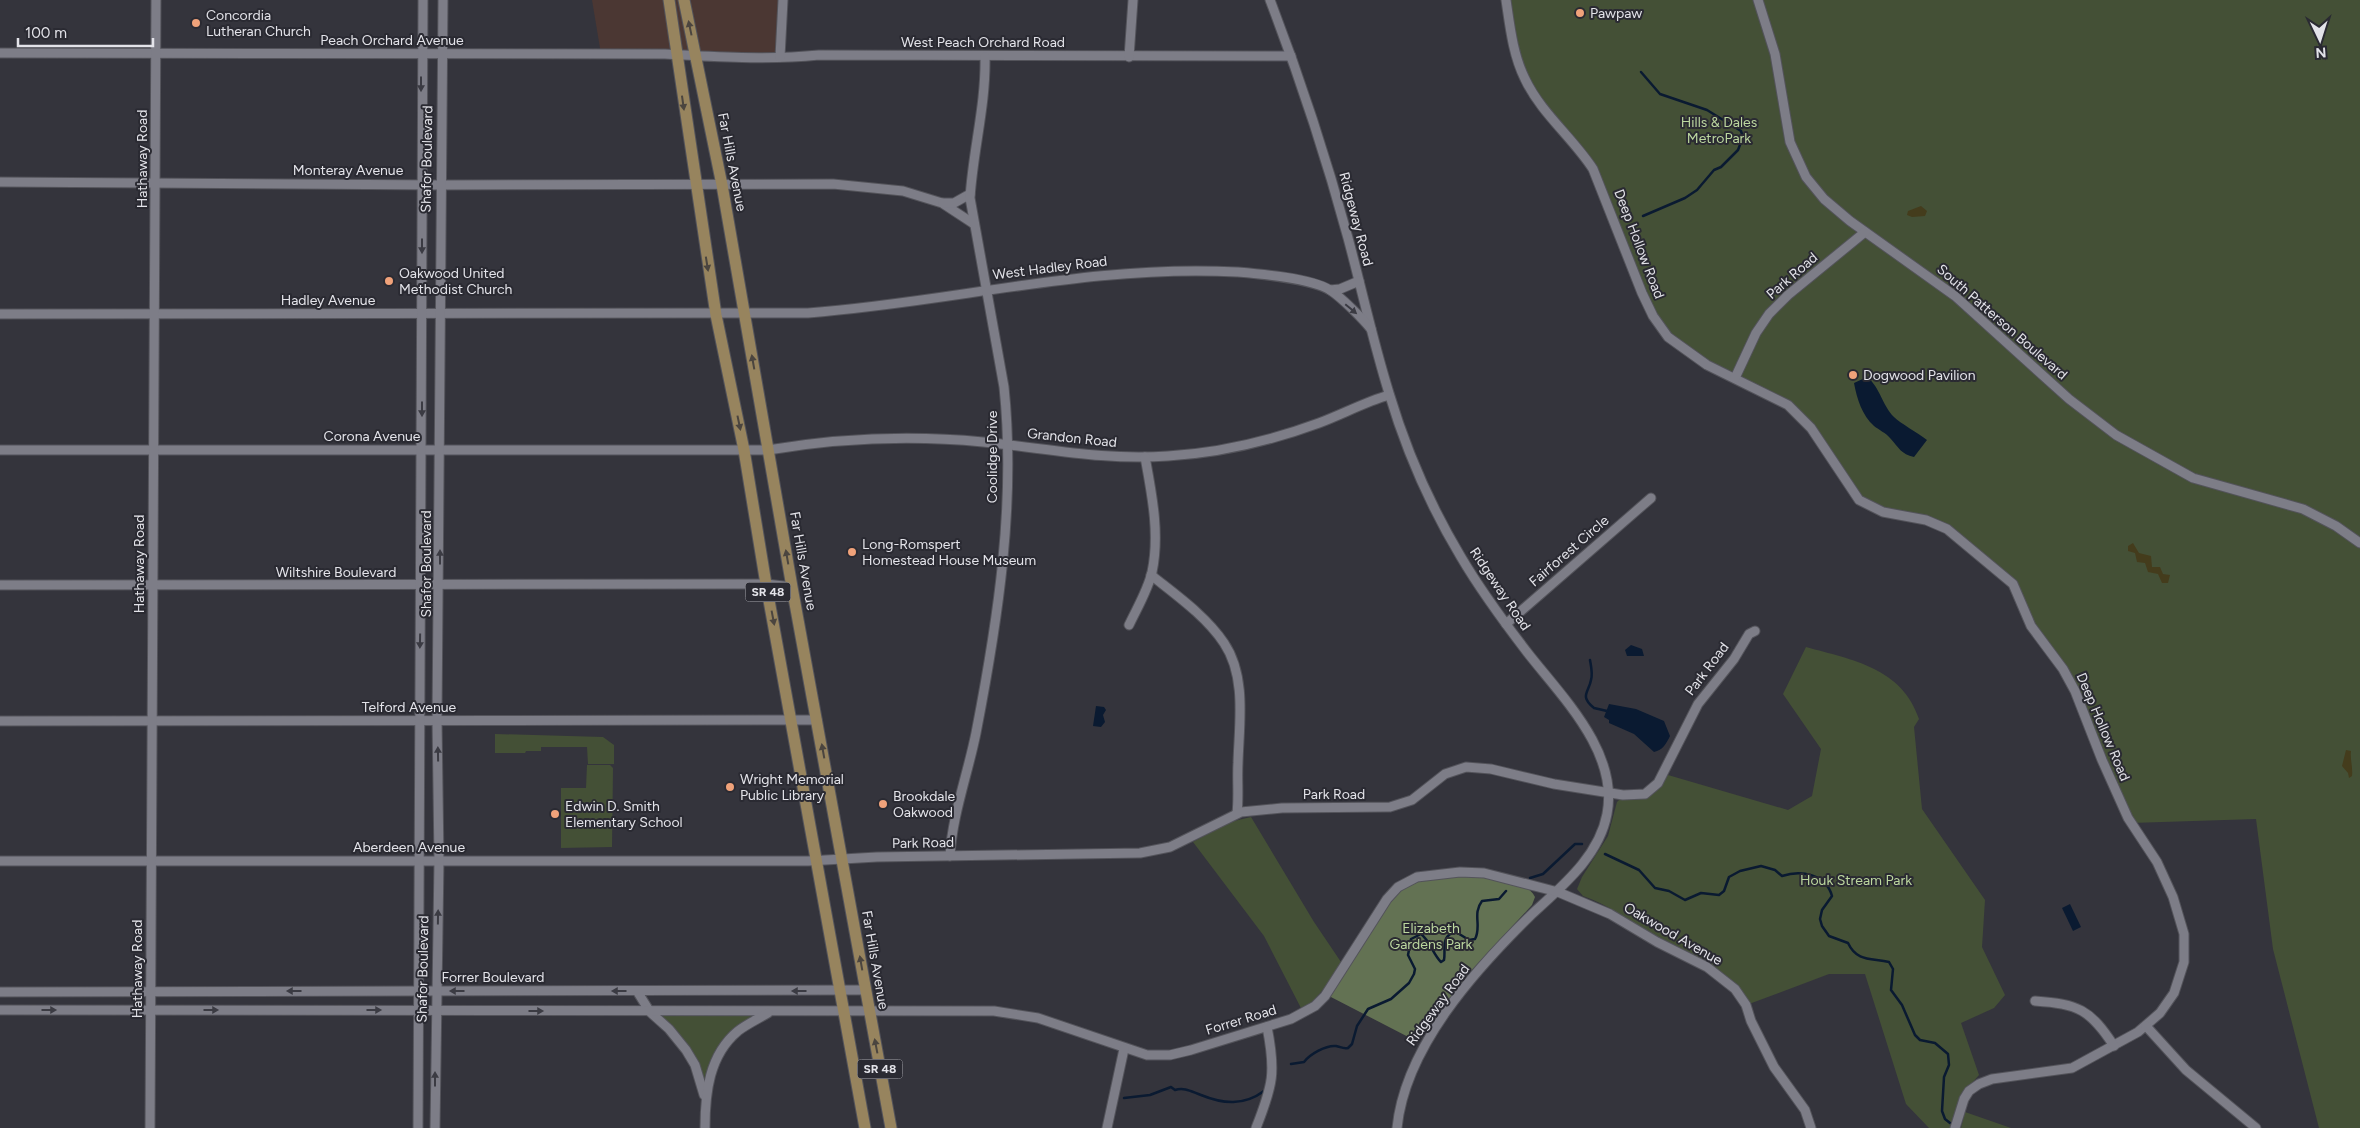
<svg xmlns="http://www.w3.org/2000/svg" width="2360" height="1128" font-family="Figtree,sans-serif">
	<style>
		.commercial { fill: #4b3733 }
		.green { fill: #445036 }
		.forest { fill: #637253 }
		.sand { fill: #443c1c }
		.water { fill: #0a1a31 }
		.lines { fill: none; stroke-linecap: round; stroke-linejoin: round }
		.stream { stroke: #0a1a31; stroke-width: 2.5 }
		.minor-casing { stroke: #53535a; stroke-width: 11 }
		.major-casing { stroke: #53535a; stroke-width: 13 }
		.minor { stroke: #7d7d87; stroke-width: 9 }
		.major { stroke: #97845e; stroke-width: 11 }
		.oneway { fill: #4b453f }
		.oneway2 { fill: #3b3b43 }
		.poi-dot { fill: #f0a27a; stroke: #2a2a32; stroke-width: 2 }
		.labels { text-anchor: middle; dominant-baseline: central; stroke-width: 4; stroke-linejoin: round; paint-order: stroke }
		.shield { fill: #2a2a32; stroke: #acacb2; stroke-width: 1 }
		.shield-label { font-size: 12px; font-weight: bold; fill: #e3e3e9 }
		.poi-label { font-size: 14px; fill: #e3e3e9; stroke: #2a2a32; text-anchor: start }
		.street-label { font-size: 14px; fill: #e3e3e9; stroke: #2a2a32 }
		.park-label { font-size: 14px; fill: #bcd79f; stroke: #2a2a32 }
	</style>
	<rect width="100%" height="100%" fill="#34343c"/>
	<path class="commercial" d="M592 0H783L780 57 601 54Z"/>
	<g class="green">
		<path d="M1506 0H2360V1128H2319L2273 949 2256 819 2131 823 2075 691 2038 639 2013 584 1947 529 1859 500 1801 416 1725 373 1662 330 1602 186 1525 80Z"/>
		<path d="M1806 647C1853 660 1902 668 1919 719L1914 727 1922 809 1985 900 1982 947 2005 995 1994 1008 1961 1023 1979 1075 1965 1091 1951 1128H1929L1906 1104 1865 974H1829L1749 1004C1728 965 1687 954 1651 933 1628 921 1608 904 1583 896L1577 889 1582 877 1608 836 1617 802 1620 799 1659 787 1668 775 1788 810 1812 796 1821 749 1783 694Z"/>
		<path d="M495 734 603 737 614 745V764H588L587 747H541V751H526L525 753H495Z"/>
		<path d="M587 765H610L613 768 612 847 561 848V788H586Z"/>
		<path d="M1251 817 1314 922 1341 962C1330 981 1320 997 1302 1010L1264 936 1193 842 1230 822Z"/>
		<path d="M650 1012H754L755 1021 726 1045 707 1086 695 1065Z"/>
		<path d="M1965 1112 2011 1128H1961Z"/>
	</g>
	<path class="forest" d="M1488 876C1504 880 1527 881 1535 897L1532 905 1469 973 1418 1042 1329 996C1345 971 1383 901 1405 886 1423 873 1466 877 1488 876Z"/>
	<g class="sand">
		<path d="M1921 206 1927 211 1925 216 1912 217 1907 215 1908 211Z"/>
		<path d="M2133 543 2139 553 2151 556 2152 567H2160L2163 574 2170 575 2168 583H2162L2158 574 2148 572 2145 563 2137 562 2135 553 2128 551V546Z"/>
		<path d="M2346 750 2351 751C2350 760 2353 767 2352 776L2349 778 2348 773 2342 766Z"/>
	</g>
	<g class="water">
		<path d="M1867 377C1880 387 1882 405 1894 417 1900 423 1918 433 1927 440L1914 457C1901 454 1899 448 1890 438 1886 433 1879 430 1874 426 1862 415 1857 399 1854 383Z"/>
		<path d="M1631 645 1642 649 1644 656H1627L1625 650Z"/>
		<path d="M1609 704 1636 709 1664 721 1670 736C1666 744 1663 750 1654 752L1634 734 1609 723V720L1604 717Z"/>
		<path d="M1096 706 1104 707 1106 710 1103 715 1105 722 1101 727 1093 726Z"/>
		<path d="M2070 904 2081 927 2073 931 2062 908Z"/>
	</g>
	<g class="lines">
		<g class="stream">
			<path d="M1641 72 1660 94 1707 110 1741 131 1743 137 1738 150 1721 167 1714 170 1697 190 1685 198 1643 216"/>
			<path d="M1590 660C1591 666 1593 674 1591 680 1589 692 1579 696 1594 708L1607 711"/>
			<path d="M1605 854 1639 870 1655 888 1669 891 1685 900 1701 893 1719 895 1724 891 1729 877 1740 871 1761 866 1775 870 1782 876C1801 870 1826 874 1832 896L1822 910 1820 919 1822 926 1829 936 1848 943C1857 962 1871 958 1889 962L1893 969 1891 990 1902 1005 1915 1035 1920 1040 1935 1043 1948 1054 1949 1065 1944 1077 1942 1111 1945 1119 1950 1123"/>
			<path d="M1530 878 1543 874 1575 844H1582"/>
			<path d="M1291 1064 1304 1062C1310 1054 1326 1045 1336 1046 1341 1047 1343 1049 1348 1048L1352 1044 1357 1026 1368 1009 1391 999 1409 983 1414 974 1415 969 1408 955 1411 939 1421 934C1430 941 1433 954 1441 962L1444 960C1446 950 1440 935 1456 932L1469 940 1475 939C1482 926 1472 914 1482 901L1499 899 1506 891"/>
			<path d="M1124 1098 1150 1095 1171 1087 1175 1090C1185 1087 1192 1092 1201 1095 1223 1104 1244 1106 1264 1091"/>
		</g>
		<defs>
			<g id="minor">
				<path d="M1270 0C1300 78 1326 157 1348 238 1362 290 1373 342 1389 393 1406 450 1431 507 1461 557 1481 591 1504 622 1527 652 1562 697 1619 752 1607 814 1599 857 1561 887 1531 915 1475 970 1405 1047 1397 1128"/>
				<path d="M1506 0C1510 27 1513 55 1525 79 1541 113 1573 138 1593 169L1642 293 1653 316 1668 337 1707 365 1788 405 1811 428 1859 500 1883 512 1926 520 1947 529 2013 584 2031 626 2063 669 2075 691 2102 760 2128 818 2157 862 2173 897 2184 934V962L2174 993 2160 1013 2138 1032 2072 1068 1992 1079 1979 1084 1969 1091 1964 1099 1955 1128"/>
				<path d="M1758 0 1775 54 1790 142 1806 177 1824 199 1850 221 1955 296 2069 399 2116 435 2193 478 2303 509 2336 526 2360 543"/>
				<path d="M0 53 665 54C716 57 768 60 819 55L1291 56"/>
				<path d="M780 57 783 0"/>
				<path d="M1129 57 1133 0"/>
				<path d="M0 182 441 185 833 184 903 191 942 203 974 224"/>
				<path d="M943 203H954L970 194"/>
				<path d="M1330 290 1340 289 1359 281"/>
				<path d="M0 314 808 313C954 302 1090 264 1237 272 1261 274 1310 278 1330 290 1342 298 1362 318 1371 329"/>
				<path d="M1735 378 1756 333 1769 314 1788 295 1865 232"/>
				<path d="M0 450H768C840 438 911 435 983 442 1045 448 1105 461 1168 456 1220 453 1270 441 1319 423 1343 414 1365 402 1389 395"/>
				<path d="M1151 575C1176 595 1206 616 1224 643 1247 677 1239 725 1238 763 1237 780 1239 797 1237 813"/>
				<path d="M0 585 766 584 792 587"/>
				<path d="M1506 624 1651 498"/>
				<path d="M1129 625C1137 608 1148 590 1152 572 1160 534 1152 495 1145 457"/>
				<path d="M0 721 817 720"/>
				<path d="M950 856C952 816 968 773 976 733 998 620 1016 503 1004 387L970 198C973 150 986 105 985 57"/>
				<path d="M0 861H808L877 857 1140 853 1170 847 1241 812 1282 808 1390 807 1412 800 1445 774 1466 767 1491 769 1554 784 1623 795 1645 794 1658 783 1698 704 1734 659 1749 634 1755 631"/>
				<path d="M637 991 650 1012 669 1029 686 1050 695 1065 704 1095"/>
				<path d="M0 992 866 990"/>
				<path d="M2035 1001C2078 1004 2090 1009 2114 1046"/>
				<path d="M0 1010 994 1011 1038 1018 1147 1055H1170L1191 1050 1291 1019 1315 1006 1325 996 1387 899 1398 887 1417 877 1460 872 1484 873 1558 892 1610 914 1657 942 1707 967 1735 989 1746 1005 1751 1021 1774 1067 1805 1110 1811 1128"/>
				<path d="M2146 1026 2186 1070 2256 1128"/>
				<path d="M150 1128 156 0"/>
				<path d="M418 1128 423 0"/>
				<path d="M435 1128 439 860 437 720 443 0"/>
				<path d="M705 1128C705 1093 709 1055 738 1031 747 1024 758 1019 768 1013"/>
				<path d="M1107 1128 1124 1049"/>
				<path d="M1256 1128C1273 1085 1276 1072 1267 1027"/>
			</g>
			<g id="major">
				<path d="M669 0 716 315 744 450 766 584 865 1128"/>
				<path d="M684 0 722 185 792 587 891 1128"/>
			</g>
		</defs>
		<use href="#minor" class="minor-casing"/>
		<use href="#major" class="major-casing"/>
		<use href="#minor" class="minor"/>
		<use href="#major" class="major"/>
	</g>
	<defs><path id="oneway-solid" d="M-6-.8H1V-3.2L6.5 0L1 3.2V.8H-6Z" transform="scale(1.25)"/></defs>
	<g class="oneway">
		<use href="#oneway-solid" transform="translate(690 28) rotate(-102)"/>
		<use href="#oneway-solid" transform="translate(683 103) rotate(82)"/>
		<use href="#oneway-solid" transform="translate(707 264) rotate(81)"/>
		<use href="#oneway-solid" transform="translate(753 362) rotate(-100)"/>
		<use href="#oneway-solid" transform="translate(739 423) rotate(78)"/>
		<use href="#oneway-solid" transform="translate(787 557) rotate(-100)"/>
		<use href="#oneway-solid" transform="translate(773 618) rotate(79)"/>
		<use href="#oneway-solid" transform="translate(823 751) rotate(-100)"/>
		<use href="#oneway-solid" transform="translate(861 963) rotate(-100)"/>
		<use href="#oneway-solid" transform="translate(876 1046) rotate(-101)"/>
	</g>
	<g class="oneway2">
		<use href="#oneway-solid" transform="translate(421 84) rotate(90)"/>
		<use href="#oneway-solid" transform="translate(422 246) rotate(90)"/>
		<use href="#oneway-solid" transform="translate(1351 309) rotate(40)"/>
		<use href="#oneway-solid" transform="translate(422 409) rotate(90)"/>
		<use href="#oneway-solid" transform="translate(440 557) rotate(-90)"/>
		<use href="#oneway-solid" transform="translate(420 641) rotate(91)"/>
		<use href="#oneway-solid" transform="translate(438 754) rotate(-91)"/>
		<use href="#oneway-solid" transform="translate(438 917) rotate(-89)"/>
		<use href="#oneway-solid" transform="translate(294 991) rotate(180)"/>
		<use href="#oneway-solid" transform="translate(457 991) rotate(180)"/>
		<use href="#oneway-solid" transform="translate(619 991) rotate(180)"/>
		<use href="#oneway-solid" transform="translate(799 991) rotate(-180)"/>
		<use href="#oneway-solid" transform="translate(49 1010)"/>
		<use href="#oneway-solid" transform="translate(211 1010)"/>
		<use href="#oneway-solid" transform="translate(374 1010)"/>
		<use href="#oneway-solid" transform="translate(536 1011)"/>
		<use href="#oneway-solid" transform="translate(435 1079) rotate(-90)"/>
	</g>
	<g class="poi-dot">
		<circle cx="1580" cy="13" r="5"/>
		<circle cx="196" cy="23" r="5"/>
		<circle cx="389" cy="281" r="5"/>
		<circle cx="1853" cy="375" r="5"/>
		<circle cx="852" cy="552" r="5"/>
		<circle cx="730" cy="787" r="5"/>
		<circle cx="883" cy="804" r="5"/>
		<circle cx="555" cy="814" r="5"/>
	</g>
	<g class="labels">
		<g class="shield">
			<rect x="745.5" y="582.5" width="45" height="19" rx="4"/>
			<rect x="857.5" y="1059.5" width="45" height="19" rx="4"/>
		</g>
		<g class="shield-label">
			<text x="768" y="592">SR 48</text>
			<text x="880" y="1069">SR 48</text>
		</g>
		<g class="poi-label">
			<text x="1590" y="13">Pawpaw</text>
			<text x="206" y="15">Concordia<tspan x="206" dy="16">Lutheran Church</tspan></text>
			<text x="399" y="273">Oakwood United<tspan x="399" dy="16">Methodist Church</tspan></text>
			<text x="1863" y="375">Dogwood Pavilion</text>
			<text x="862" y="544">Long-Romspert<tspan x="862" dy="16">Homestead House Museum</tspan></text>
			<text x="740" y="779">Wright Memorial<tspan x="740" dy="16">Public Library</tspan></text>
			<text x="893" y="796">Brookdale<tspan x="893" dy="16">Oakwood</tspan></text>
			<text x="565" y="806">Edwin D. Smith<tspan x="565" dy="16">Elementary School</tspan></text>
		</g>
		<g class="street-label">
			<text x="392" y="40">Peach Orchard Avenue</text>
			<text x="983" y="42">West Peach Orchard Road</text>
			<text transform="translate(142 159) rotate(-90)">Hathaway Road</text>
			<text transform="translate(427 159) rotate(-89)">Shafor Boulevard</text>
			<text transform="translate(732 162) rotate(79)">Far Hills Avenue</text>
			<text x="348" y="170">Monteray Avenue</text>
			<text transform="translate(1356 219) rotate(75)">Ridgeway Road</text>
			<text transform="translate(1639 244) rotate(69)">Deep Hollow Road</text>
			<text transform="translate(1050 268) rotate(-7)">West Hadley Road</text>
			<text transform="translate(1792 276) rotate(-41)">Park Road</text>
			<text x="328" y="300">Hadley Avenue</text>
			<text transform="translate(2002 322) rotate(41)">South Patterson Boulevard</text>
			<text x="372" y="436">Corona Avenue</text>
			<text transform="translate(1072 438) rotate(6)">Grandon Road</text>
			<text transform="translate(992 457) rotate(-90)">Coolidge Drive</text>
			<text transform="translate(1569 551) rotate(-41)">Fairforest Circle</text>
			<text transform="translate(803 561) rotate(80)">Far Hills Avenue</text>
			<text transform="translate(139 564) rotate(-90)">Hathaway Road</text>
			<text transform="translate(426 564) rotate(-90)">Shafor Boulevard</text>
			<text x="336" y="572">Wiltshire Boulevard</text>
			<text transform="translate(1500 589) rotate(56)">Ridgeway Road</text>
			<text transform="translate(1707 669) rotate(-53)">Park Road</text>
			<text x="409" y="707">Telford Avenue</text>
			<text transform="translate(2103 727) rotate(67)">Deep Hollow Road</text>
			<text x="1334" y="794">Park Road</text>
			<text transform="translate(923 843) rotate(-1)">Park Road</text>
			<text x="409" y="847">Aberdeen Avenue</text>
			<text transform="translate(1673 934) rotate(30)">Oakwood Avenue</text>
			<text transform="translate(875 960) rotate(80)">Far Hills Avenue</text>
			<text transform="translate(137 969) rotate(-90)">Hathaway Road</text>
			<text transform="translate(423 969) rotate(-89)">Shafor Boulevard</text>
			<text x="493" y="977">Forrer Boulevard</text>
			<text transform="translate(1438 1005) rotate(-54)">Ridgeway Road</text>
			<text transform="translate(1241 1020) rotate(-17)">Forrer Road</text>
		</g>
		<g class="park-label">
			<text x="1719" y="122">Hills &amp; Dales<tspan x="1719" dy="16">MetroPark</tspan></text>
			<text x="1856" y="880">Houk Stream Park</text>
			<text x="1431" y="928">Elizabeth<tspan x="1431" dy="16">Gardens Park</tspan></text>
		</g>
	</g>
	<g transform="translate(2320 40) rotate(176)" stroke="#2a2a32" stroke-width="4" paint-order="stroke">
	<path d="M0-4L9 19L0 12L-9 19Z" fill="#e3e3e9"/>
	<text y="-8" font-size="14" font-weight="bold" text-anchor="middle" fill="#e3e3e9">N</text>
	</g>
	<path d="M18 38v8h135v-8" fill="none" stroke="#e3e3e9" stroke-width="2.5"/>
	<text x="25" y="38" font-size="15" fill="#e3e3e9" stroke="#2a2a32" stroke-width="4" paint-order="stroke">100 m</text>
</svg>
